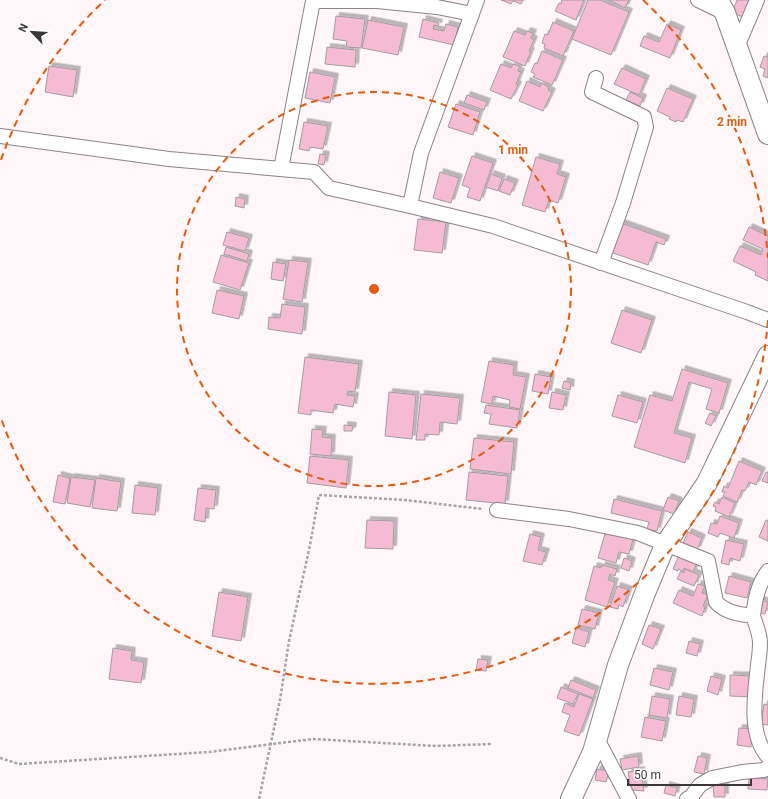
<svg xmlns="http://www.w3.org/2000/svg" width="768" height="799" font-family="Roboto,sans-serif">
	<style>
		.building { fill: #f5bbd3; stroke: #a59c9f; filter: url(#shadow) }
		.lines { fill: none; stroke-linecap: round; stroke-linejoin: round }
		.street-casing { stroke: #8c8386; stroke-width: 16 }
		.secondary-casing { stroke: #8c8386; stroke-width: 22 }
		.path { stroke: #aaa3a6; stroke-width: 2.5; stroke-dasharray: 3 2; stroke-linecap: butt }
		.street { stroke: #fff; stroke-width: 14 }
		.secondary { stroke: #fff; stroke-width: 20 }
		.ring { fill: none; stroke: #e8590c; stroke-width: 2; stroke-dasharray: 7 5 }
		.centre { fill: #e8590c; stroke: #fff; stroke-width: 2 }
		.ring-label { font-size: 12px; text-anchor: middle; font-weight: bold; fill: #e8590c; stroke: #fff; stroke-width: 3.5; stroke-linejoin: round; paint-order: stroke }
	</style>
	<defs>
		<filter id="shadow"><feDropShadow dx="3.5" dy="-3.5" stdDeviation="0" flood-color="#0004"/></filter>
	</defs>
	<rect width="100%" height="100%" fill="#fef6f9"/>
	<g class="building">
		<path d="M501 0H523L521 4 513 1 511 4Z"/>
		<path d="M562 0H584L576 20 555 11 559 3 561 4Z"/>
		<path d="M588 0H600L629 12 611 55 572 39Z"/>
		<path d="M609 0H629L625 8Z"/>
		<path d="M737 0H752L746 18 732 13Z"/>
		<path d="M336 16 365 19 361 48 346 47 347 41 333 39Z"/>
		<path d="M423 19 439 23 438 26 434 25 433 29 444 31 446 24 458 27 454 45 419 37Z"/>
		<path d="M368 20 404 27 398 55 362 48Z"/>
		<path d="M553 22 574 31 563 56 544 48 545 44 542 43 545 34 548 35Z"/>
		<path d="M667 24 681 30 670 58 640 46 644 36 659 42Z"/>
		<path d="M514 31 525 35 527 31 533 33 531 38 534 40 529 51H531L525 66 503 57Z"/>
		<path d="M327 47 356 50 355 67 325 64Z"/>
		<path d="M542 51 563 60 552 85 533 77 535 74 531 72 535 63 537 64Z"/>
		<path d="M764 56 768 57V78L763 76 765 69 760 67Z"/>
		<path d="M501 64 511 68 513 64 520 66 518 71 521 72 516 84 518 85 511 99 490 90Z"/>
		<path d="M49 66 77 70 73 97 45 92Z"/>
		<path d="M622 68 646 79 639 95 614 84Z"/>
		<path d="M310 72 335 77 330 103 305 98Z"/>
		<path d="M527 81 540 87 541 83 549 87 548 90 552 92 543 111 519 101Z"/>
		<path d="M667 88 693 99 683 122 677 120 676 122 669 119 670 117 657 111Z"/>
		<path d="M630 92 643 98 640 106 626 100Z"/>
		<path d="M467 95 487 102 484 110 464 103Z"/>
		<path d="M456 104 480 112 473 135 448 127Z"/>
		<path d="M304 122 328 126 323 149 310 147 309 151 299 149Z"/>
		<path d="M320 154 326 155 324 165 318 164Z"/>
		<path d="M472 156 493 163 480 201 467 197 470 188 462 185Z"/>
		<path d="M536 157 560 164 557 174 566 177 558 203 549 200 545 212 522 205Z"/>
		<path d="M440 172 459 178 451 203 433 198Z"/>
		<path d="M491 174 502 178 498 191 486 187Z"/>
		<path d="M504 179 515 183 510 195 499 191Z"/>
		<path d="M236 197 245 199 244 208 235 206Z"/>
		<path d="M418 219 446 222 442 253 414 250Z"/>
		<path d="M621 223 666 239 664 245 656 242 648 265 610 252Z"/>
		<path d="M749 227 768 236V281L755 275 756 272 733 261 740 246 761 255 763 249 743 240Z"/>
		<path d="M227 232 249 238 245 251 223 245Z"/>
		<path d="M226 247 249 254 247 261 224 254Z"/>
		<path d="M221 255 249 263 240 290 213 282Z"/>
		<path d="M289 260 308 262 302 302 283 299Z"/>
		<path d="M273 262 286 264 283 281 271 279Z"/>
		<path d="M217 290 244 296 239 319 212 313Z"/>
		<path d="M282 304 305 307 302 334 268 329 269 317 280 318Z"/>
		<path d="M622 310 652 320 641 353 611 343Z"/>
		<path d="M305 357 359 364 355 392 348 391 347 395 355 396 353 407 335 404 333 413 311 410V415L298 413Z"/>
		<path d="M489 361 514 365 513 375 526 377 520 409 509 407 510 400 493 396 492 404 481 402Z"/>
		<path d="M682 369 728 383 719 413 706 409 712 389 689 382 674 433 692 438 685 463 634 447 650 395 672 401Z"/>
		<path d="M535 374 551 377 548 394 532 391Z"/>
		<path d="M564 381 571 383 570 390 562 388Z"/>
		<path d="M389 392 416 395 412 439 385 436Z"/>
		<path d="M552 392 566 395 563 410 549 408Z"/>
		<path d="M421 394 460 398 457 424 440 422 439 435 425 434V440H416Z"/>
		<path d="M618 395 643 402 637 423 612 416Z"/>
		<path d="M486 405 520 410 517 428 489 424 491 414 484 413Z"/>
		<path d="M710 413 716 416 711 426 705 423Z"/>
		<path d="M344 425 353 426 352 431H344Z"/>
		<path d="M312 429 323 430 322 437 332 438 331 456 310 454Z"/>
		<path d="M474 438 514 442 511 474 470 469Z"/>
		<path d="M310 456 349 460 346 488 307 483Z"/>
		<path d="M739 461 762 471 756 485 749 482 745 491 742 490 737 502 723 496 725 492H722L724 486 728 488Z"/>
		<path d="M469 472 508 476 505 504 466 500Z"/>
		<path d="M766 472 768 473V483L762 481Z"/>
		<path d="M58 475 70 478 65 504 53 502Z"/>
		<path d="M71 477 95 480 90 507 67 503Z"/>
		<path d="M96 478 121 482 117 511 92 508Z"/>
		<path d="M135 485 158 488 155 515 132 513Z"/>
		<path d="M198 488 216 490 214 509 206 508 205 522 194 520Z"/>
		<path d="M668 497 679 501 674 514 663 510Z"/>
		<path d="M722 497 735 503 729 517 715 511 716 507 713 506 715 502 719 504Z"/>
		<path d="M614 499 662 511 657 531 647 529 649 522 611 513Z"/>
		<path d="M720 516 739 523 734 538 720 533 718 537 708 533 711 523 717 524Z"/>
		<path d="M367 520 394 521 393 549 365 548Z"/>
		<path d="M766 520 768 521V541L759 537Z"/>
		<path d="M606 530 633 539 629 554 619 552 616 563 598 558Z"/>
		<path d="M688 532 702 538 697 550 683 543Z"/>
		<path d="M530 534 541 537 538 550 546 552 542 565 523 561Z"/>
		<path d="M726 540 744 544 740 561 730 558 729 565 721 563Z"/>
		<path d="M679 555 697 563 693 572 684 568 683 571 678 569V571L673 569Z"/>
		<path d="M624 558 632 561 629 571 621 568Z"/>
		<path d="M602 565 617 569 615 576 610 574 608 580 615 582 607 607 585 600 594 566 601 568Z"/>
		<path d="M685 569 699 575 694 586 677 579 681 571 684 573Z"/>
		<path d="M729 576 751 582 747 598 725 593Z"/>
		<path d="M698 584 705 586 702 593 708 595 703 606 705 607 702 616 673 603 679 590 693 596Z"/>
		<path d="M617 586 629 590 623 607 619 605 618 609 610 607Z"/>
		<path d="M219 592 248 597 241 641 212 636Z"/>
		<path d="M760 600 768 602 765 614 757 613Z"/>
		<path d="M582 609 599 613 595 629 578 625Z"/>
		<path d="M649 625 661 629 653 649 642 644Z"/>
		<path d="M576 628 589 632 585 647 572 643Z"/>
		<path d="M689 641 700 644 697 656 686 653Z"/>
		<path d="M113 648 132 651 131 660 144 662 141 683 109 679Z"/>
		<path d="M478 659 488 660 486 671 476 670Z"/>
		<path d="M654 668 673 672 669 690 650 685Z"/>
		<path d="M730 675 753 676 752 697 730 696Z"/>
		<path d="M711 676 722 679 718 695 707 691Z"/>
		<path d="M571 680 596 690 593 698 568 688Z"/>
		<path d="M561 687 578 694 573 704 557 698Z"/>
		<path d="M579 694 593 699 579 736 564 731 570 715 562 712 565 703 574 707Z"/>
		<path d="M652 696 670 699 667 718 649 715Z"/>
		<path d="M679 696 694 699 691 717 676 715Z"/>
		<path d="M764 704 768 705V725L761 724Z"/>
		<path d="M645 717 666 721 662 741 641 737Z"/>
		<path d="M739 728 752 729 751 747 737 745Z"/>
		<path d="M638 756 639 767 622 770 620 759Z"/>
		<path d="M698 756 707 758 704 774 694 772Z"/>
		<path d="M597 769 609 771 606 782 595 780Z"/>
		<path d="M641 770 644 791 631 790 628 772Z"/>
		<path d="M749 778 768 779 767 790 748 789Z"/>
		<path d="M713 782H725V797H714Z"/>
		<path d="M666 785 677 788 675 796 664 793Z"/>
	</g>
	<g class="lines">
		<defs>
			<g id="street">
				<path d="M477 0 421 153 410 206 493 226 747 312 768 320"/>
				<path d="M698 0 725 13"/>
				<path d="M737 47 757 0"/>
				<path d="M596 78 592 92 644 117 646 127 623 203 601 263"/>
				<path d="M0 136 169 159 314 172 329 188 410 206"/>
				<path d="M281 169 313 1H377L437 7 472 14"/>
				<path d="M497 510 569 519 638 533 708 561 716 602C726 613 740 614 753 616 756 625 760 634 760 643 760 650 759 658 758 665 755 693 748 734 768 757"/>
				<path d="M753 616C755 600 758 584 768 571"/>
				<path d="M597 739 629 799"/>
				<path d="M687 799 691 797 700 785 712 778 742 772 764 770 768 767"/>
			</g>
			<g id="secondary">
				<path d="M718 0 725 13 768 134"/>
				<path d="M571 799 593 752 618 665 645 593 665 545 707 483 768 356"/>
			</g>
		</defs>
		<use href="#street" class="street-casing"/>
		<use href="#secondary" class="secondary-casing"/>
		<g class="path">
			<path d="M0 758 19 764 209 752 313 739 436 746 491 744"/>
			<path d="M259 799 280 700 289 641 310 545 319 495 405 500 483 509"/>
		</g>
		<use href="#street" class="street"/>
		<use href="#secondary" class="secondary"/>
	</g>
	<g class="ring">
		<circle cx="374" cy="289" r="197"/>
		<path d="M768 320A395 395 0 0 1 1 418M1 160A395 395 0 0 1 105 0M643 0A395 395 0 0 1 768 258"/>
	</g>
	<circle cx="374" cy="289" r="6" class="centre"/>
	<g class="ring-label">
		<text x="732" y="126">2 min</text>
		<text x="513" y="154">1 min</text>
	</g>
	<g transform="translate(32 32) rotate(295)" stroke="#ffffff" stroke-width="3" paint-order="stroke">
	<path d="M0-3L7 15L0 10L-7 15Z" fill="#3c383a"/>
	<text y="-6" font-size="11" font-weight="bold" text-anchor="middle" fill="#3c383a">N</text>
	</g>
	<path d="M628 779v6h123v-6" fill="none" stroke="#3c383a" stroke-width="2"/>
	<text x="634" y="779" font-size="12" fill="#3c383a" stroke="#ffffff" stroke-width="3" paint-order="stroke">50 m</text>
</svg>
